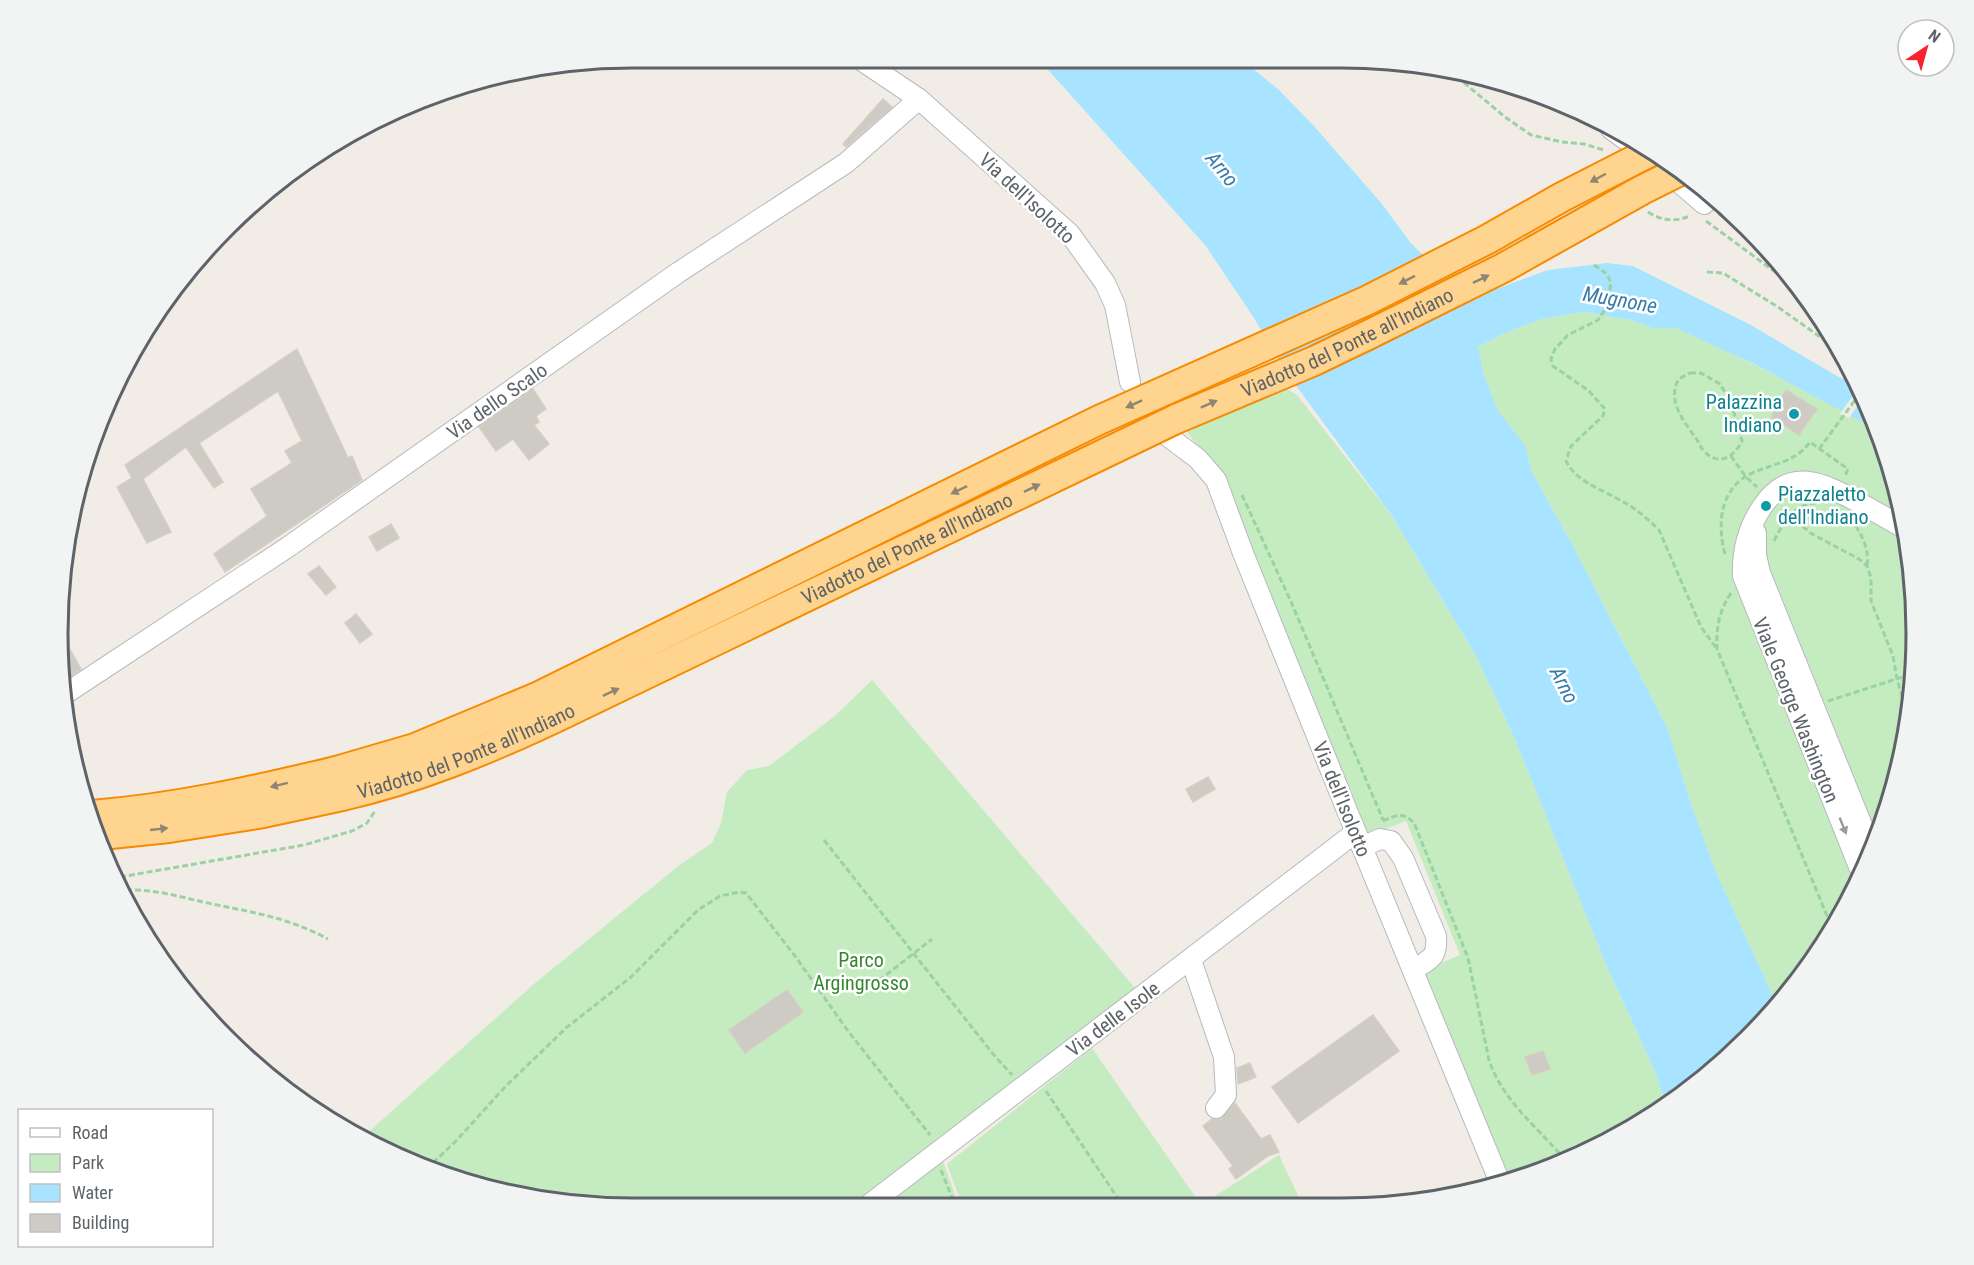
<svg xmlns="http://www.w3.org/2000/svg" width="1974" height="1265" font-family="'Roboto Condensed',sans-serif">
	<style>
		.green { fill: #c5ebc0 }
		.water { fill: #a8e4ff }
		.pier { fill: #f1ede6 }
		.building { fill: #cecac4; stroke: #d6cec3; stroke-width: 1.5 }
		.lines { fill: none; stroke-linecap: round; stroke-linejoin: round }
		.minor-casing { stroke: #b6b9be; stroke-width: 22 }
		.highway-casing { stroke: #f78a00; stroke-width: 32 }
		.path { stroke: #9bd2a3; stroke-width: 3; stroke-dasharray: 6 3; stroke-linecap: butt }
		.minor { stroke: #fff; stroke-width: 20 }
		.highway { stroke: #ffd48f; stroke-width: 28 }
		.highway-bridge-casing { stroke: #f78a00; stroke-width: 32; stroke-linecap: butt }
		.highway-bridge { stroke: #ffd48f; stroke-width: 28 }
		.oneway { fill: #8e8574 }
		.oneway2 { fill: #969a9d }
		.culture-dot { fill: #0f9aa8; stroke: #fff; stroke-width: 2 }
		.labels { text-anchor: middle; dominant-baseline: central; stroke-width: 5; stroke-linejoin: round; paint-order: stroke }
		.street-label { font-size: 20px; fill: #5d6368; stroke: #fff }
		.culture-label { font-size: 20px; fill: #0d838f; stroke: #fff; text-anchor: end }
		.park-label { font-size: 20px; fill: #34872d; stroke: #fff }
		.water-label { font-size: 21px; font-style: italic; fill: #347caa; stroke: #fff }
		.rim { fill: none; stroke: #5d6368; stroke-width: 3 }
	</style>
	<rect width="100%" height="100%" fill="#f1ede6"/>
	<g class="green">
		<path d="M1584 312 1631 320 1652 328H1676L1693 334 1814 395 1879 431 1887 448 1912 558 1916 670 1897 782 1857 887 1798 983 1777 1005 1716 872 1690 801 1668 729 1574 548 1532 472 1525 445 1498 412 1484 375 1478 347 1505 333 1542 319Z"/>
		<path d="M1284 387 1297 395 1392 516 1476 656 1514 737 1607 967 1655 1071 1665 1103 1596 1148 1511 1181 1424 970 1460 955 1406 821 1366 837 1219 478 1184 427Z"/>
		<path d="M872 680 1148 1003 942 1159 959 1205 558 1203 412 1164 364 1136 534 984 677 867 712 843 721 823 727 792 747 770 769 766 836 715Z"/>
		<path d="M1092 1048 1201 1205 1279 1155 1303 1206 962 1205 947 1164Z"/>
	</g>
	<path class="water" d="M1035 60 1244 61 1279 90 1313 125 1382 204 1410 242 1455 287 1477 296 1548 270 1607 263 1633 266 1749 324 1837 376 1859 386 1879 431 1756 365 1676 328H1652L1631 320 1584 312 1542 319 1505 333 1478 347 1484 375 1498 411 1525 445 1532 472 1574 548 1668 729 1690 801 1716 872 1777 1005 1721 1065 1665 1103 1655 1071 1607 967 1514 737 1476 656 1392 516 1286 372 1254 318 1205 245 1050 72Z"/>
	<path class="pier" d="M1859 387 1864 397 1849 418 1840 414Z"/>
	<g class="building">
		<path d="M883 99 892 107 846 147 843 144Z"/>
		<path d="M297 349 348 458 352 456 362 480 225 572 214 554 267 516 251 489 292 463 285 451 302 441 278 391 199 443 223 482 214 488 186 447 143 479 171 532 147 543 117 487 132 478 125 465Z"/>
		<path d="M533 389 546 409 536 416 539 422 534 425 549 444 529 460 513 439 496 451 479 427Z"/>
		<path d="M1786 390 1817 409 1799 435 1771 417Z"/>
		<path d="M391 524 399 538 377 551 369 537Z"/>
		<path d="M319 566 336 587 326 595 308 574Z"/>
		<path d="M356 614 372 634 360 643 345 623Z"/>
		<path d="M62 635 81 669 66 679V674Z"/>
		<path d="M1208 777 1215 789 1193 802 1186 789Z"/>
		<path d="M787 990 803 1012 745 1053 729 1030Z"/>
		<path d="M1373 1015 1399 1051 1298 1123 1272 1087Z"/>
		<path d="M1543 1051 1550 1069 1532 1075 1525 1057Z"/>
		<path d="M1250 1063 1256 1077 1238 1084 1237 1068Z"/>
		<path d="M1235 1103 1261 1139 1270 1135 1279 1152 1268 1156 1236 1179 1229 1169 1233 1166 1203 1126 1212 1119H1221Z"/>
	</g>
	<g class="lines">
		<defs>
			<g id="minor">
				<path d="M858 58 919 99 1070 234 1105 283 1115 305 1130 382"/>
				<path d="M1611 129 1648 156 1704 204"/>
				<path d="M1161 431 1198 459 1216 480 1243 553 1348 813 1501 1185"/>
				<path d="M1756 533V555L1760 573 1872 850"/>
				<path d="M68 692 288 547 679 272 846 163 919 99"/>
				<path d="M1362 847 1380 839 1391 841 1403 858 1436 936C1438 958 1430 959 1413 970"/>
				<path d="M1862 874 1743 576C1742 551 1748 528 1762 507 1790 465 1823 483 1858 502 1874 511 1890 520 1906 529"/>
				<path d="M1191 960 1224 1057 1226 1095 1216 1108"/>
				<path d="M870 1204 1356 832"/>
			</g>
			<g id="highway">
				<path d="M92 815C176 808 253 791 336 771"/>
				<path d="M101 835 169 828 258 814 342 796"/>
			</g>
		</defs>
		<use href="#minor" class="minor-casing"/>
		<use href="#highway" class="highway-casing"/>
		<g class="path">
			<path d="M1450 71 1505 117 1531 135 1562 142 1584 144 1604 150"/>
			<path d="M1648 212C1662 221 1675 222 1690 216"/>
			<path d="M1719 214 1775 255"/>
			<path d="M1706 221 1801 291"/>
			<path d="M1594 265 1607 274 1611 283 1606 308 1598 320 1568 335 1555 349 1551 359 1553 366 1589 391 1605 409 1603 416 1571 446 1566 461C1577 482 1599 488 1618 499 1634 507 1646 517 1659 530L1701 627 1717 649"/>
			<path d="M1707 272 1723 273 1778 307 1844 354"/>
			<path d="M1690 373H1701L1720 384 1731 402 1742 441C1735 456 1719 467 1705 452 1701 449 1700 444 1697 440 1687 425 1669 405 1676 385 1678 378 1684 376 1690 373Z"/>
			<path d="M1819 449 1861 392"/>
			<path d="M1731 456 1746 477 1757 487"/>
			<path d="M1242 495 1292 604 1383 820"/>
			<path d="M1782 509 1812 534 1859 559 1867 566 1871 578V601L1893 656 1897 679 1908 718"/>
			<path d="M1851 518C1860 533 1870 547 1867 566"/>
			<path d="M1774 541C1784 521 1794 503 1818 503"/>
			<path d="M1725 554C1716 521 1721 484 1757 471 1777 463 1796 461 1810 442L1848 469 1845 476"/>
			<path d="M1731 593C1719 611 1716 628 1717 649L1832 928"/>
			<path d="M1828 701 1915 673"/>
			<path d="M1383 821C1396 815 1406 811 1415 825L1468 958 1489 1060C1503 1102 1538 1127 1565 1160"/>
			<path d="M824 840 993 1054 1012 1075"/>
			<path d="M120 877 304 845 352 831 367 823 375 811"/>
			<path d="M126 890C152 889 178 896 203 902 249 912 285 916 328 939"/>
			<path d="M858 997 932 939"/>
			<path d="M1046 1091 1123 1206"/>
			<path d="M425 1167 435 1161 456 1141 505 1087 566 1028 631 977 698 910 720 896 739 892 746 893 795 956 848 1031 930 1135"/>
			<path d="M941 1170 955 1205"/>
		</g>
		<use href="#minor" class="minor"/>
		<use href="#highway" class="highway"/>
		<defs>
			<g id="highway-bridge">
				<path d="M336 771 415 748 537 697 1099 420 1368 300 1488 239 1562 197 1650 152"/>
				<path id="s1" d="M342 796C417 779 487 750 557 717L1176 419 1314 361 1368 335 1503 268 1642 190 1682 170"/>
			</g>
		</defs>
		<use href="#highway-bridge" class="highway-bridge-casing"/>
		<use href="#highway-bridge" class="highway-bridge"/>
	</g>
	<defs><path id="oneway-solid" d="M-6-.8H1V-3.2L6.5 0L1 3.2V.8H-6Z" transform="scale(1.5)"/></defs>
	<g class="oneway">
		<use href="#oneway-solid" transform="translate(1598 178) rotate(152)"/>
		<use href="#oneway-solid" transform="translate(1481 279) rotate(-26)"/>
		<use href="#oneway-solid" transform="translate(1407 280) rotate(153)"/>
		<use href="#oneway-solid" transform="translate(1134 404) rotate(156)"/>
		<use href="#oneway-solid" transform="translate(1209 404) rotate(-24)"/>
		<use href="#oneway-solid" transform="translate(1032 488) rotate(-26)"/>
		<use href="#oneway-solid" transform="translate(959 490) rotate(154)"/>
		<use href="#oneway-solid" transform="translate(611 692) rotate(-25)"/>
		<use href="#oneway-solid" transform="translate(279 785) rotate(166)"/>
		<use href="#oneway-solid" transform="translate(159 829) rotate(-6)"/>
	</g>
	<use class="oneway2" href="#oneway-solid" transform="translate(1843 826) rotate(68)"/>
	<g class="culture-dot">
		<circle cx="1794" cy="414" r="6"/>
		<circle cx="1766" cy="506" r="6"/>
	</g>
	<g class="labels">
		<g class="street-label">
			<text transform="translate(1027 198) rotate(43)">Via dell'Isolotto</text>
			<text stroke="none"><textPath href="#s1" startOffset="1104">Viadotto del Ponte all'Indiano</textPath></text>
			<text transform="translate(497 401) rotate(-35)">Via dello Scalo</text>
			<text stroke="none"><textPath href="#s1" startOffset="618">Viadotto del Ponte all'Indiano</textPath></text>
			<text transform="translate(1796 710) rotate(68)">Viale George Washington</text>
			<text stroke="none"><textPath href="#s1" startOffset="132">Viadotto del Ponte all'Indiano</textPath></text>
			<text transform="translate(1342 799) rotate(68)">Via dell'Isolotto</text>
			<text transform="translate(1113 1019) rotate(-37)">Via delle Isole</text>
		</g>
		<g class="culture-label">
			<text x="1782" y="402">Palazzina<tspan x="1782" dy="23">Indiano</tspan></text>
			<text x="1778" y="494" text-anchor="start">Piazzaletto<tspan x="1778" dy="23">dell'Indiano</tspan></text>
		</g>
		<g class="park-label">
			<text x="861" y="960">Parco<tspan x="861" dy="23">Argingrosso</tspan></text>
		</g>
		<g class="water-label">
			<text transform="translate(1222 169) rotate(51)">Arno</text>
			<text transform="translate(1620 300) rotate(10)">Mugnone</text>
			<text transform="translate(1564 685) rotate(63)">Arno</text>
		</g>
	</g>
	<path d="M0 0H1974V1265H0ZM633 68H1341A565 565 0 0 1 1906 633V633A565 565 0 0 1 1341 1198H633A565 565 0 0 1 68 633V633A565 565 0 0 1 633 68Z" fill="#f2f3f3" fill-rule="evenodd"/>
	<path class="rim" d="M633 68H1341A565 565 0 0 1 1906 633V633A565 565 0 0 1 1341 1198H633A565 565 0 0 1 68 633V633A565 565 0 0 1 633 68Z"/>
	<rect x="18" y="1109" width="195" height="138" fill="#ffffff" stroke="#bec1c3" stroke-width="1.5"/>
	<rect x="30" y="1128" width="30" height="9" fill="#ffffff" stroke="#bec1c3" stroke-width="1.5"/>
	<text x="72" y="1139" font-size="18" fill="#5d6368">Road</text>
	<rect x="30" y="1154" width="30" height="18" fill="#c5ebc0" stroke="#bec1c3" stroke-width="1.5"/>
	<text x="72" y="1169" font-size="18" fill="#5d6368">Park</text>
	<rect x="30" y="1184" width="30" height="18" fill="#a8e4ff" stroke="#bec1c3" stroke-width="1.5"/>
	<text x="72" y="1199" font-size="18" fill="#5d6368">Water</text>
	<rect x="30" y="1214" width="30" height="18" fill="#cecac4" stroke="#bec1c3" stroke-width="1.5"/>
	<text x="72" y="1229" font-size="18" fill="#5d6368">Building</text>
	<g transform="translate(1926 48) rotate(36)"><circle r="28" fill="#ffffff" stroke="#bec1c3" stroke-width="1.5"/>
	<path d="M0-4.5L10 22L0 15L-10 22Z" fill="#fa222d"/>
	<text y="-9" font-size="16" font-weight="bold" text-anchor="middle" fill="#5d6368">N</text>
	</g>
</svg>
